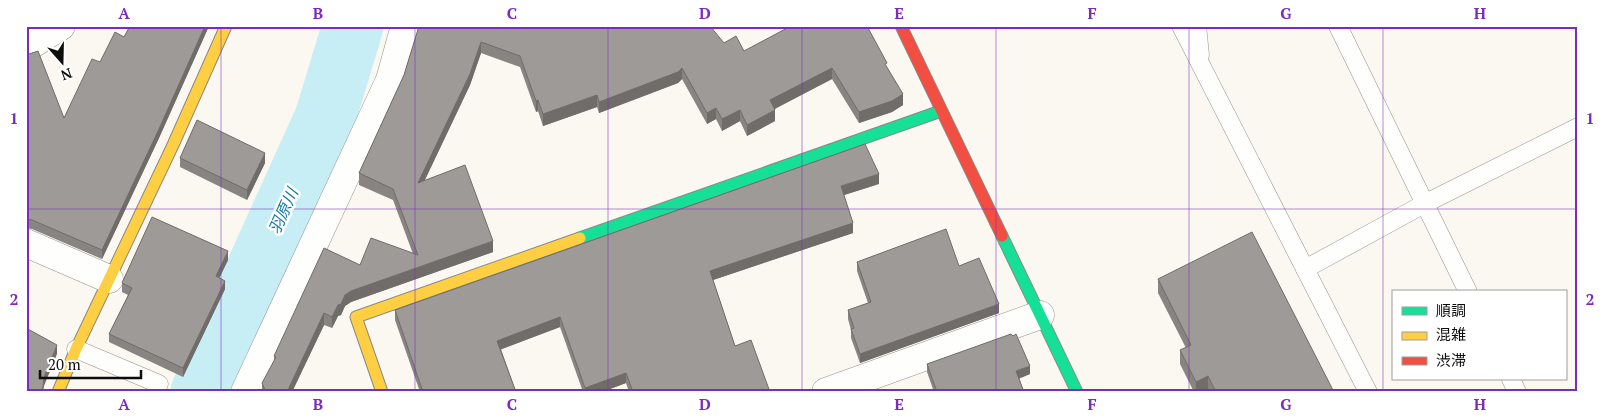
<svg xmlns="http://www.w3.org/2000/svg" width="1604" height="418" font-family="'PT Serif','Noto Sans JP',serif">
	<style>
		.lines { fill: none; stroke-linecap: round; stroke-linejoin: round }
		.river { stroke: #c7edf5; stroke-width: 61 }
		.lane-casing { stroke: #949390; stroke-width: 19 }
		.street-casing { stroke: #949390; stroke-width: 29 }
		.fast-casing { stroke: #8b8986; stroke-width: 13 }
		.slow-casing { stroke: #8b8986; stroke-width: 13 }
		.jam-casing { stroke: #8b8986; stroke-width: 13 }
		.lane { stroke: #fefefd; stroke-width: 18 }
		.street { stroke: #fefefd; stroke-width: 28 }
		.fast { stroke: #16e098; stroke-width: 11 }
		.slow { stroke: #ffcf43; stroke-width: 11 }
		.jam { stroke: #f24e42; stroke-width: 11 }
		.wall { fill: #888482 }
		.shaded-wall { fill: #6f6c6a }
		.building { fill: #9e9a97; stroke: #6f6c6a }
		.grid { fill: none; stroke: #7b2cbf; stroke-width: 1; stroke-opacity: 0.55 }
		.labels { text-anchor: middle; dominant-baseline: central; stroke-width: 5; stroke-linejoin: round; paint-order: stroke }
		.water-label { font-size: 16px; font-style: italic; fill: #1479a2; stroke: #fff }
		.neatline { fill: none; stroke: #7b2cbf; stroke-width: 2 }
		.grid-label { font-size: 16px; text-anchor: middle; font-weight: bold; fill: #7b2cbf }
	</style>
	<rect width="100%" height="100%" fill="#fbf8f1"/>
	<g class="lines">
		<path class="river" d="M201 392 325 118 353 26"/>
		<defs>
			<g id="lane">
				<path d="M1181 26 1368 392"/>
				<path d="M1197 26 1200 55"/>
				<path d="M1338 26 1468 292"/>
				<path d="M1305 269 1424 204 1578 127"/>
				<path d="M76 349 159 384"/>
				<path d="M1511 379 1517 392"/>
			</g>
			<g id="street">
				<path d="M26 48 61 26"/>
				<path d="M26 243 109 279"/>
				<path d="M245 392 390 80 405 26"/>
				<path d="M826 392 1040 315"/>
			</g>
			<g id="fast">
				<path d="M1002 236 1077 392"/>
				<path d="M580 238 941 111"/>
			</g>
			<g id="slow">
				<path d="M58 392 76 349 173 145 226 26"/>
				<path d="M382 392 356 317 580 238"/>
			</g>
			<path id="jam" d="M901 26 1002 236"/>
		</defs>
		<use href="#lane" class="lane-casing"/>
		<use href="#street" class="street-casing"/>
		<use href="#fast" class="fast-casing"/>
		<use href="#slow" class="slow-casing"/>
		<use href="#jam" class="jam-casing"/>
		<use href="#lane" class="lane"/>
		<use href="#street" class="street"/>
		<use href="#fast" class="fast"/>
		<use href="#slow" class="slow"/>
		<use href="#jam" class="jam"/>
	</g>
	<g class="wall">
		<path d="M130 26H209L159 138 102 259 32 229 26 228V55L64 118 100 62 124 37Z"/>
		<path d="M419 26 724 43 744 51 887 68 903 105 892 112 859 123 832 79 775 109V121L747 136 740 121 722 131 716 119 707 124 682 79 678 83 599 113 597 107 543 126 538 111 536 112 520 67 481 53 470 85 425 180 493 252 351 302 345 306 341 315 338 316 332 328 324 325 292 392H262V383L274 362V356L360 265 413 254 393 200 359 185V173L404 75Z"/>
		<path d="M180 158 265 163 247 200 180 167Z"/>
		<path d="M879 184 844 195 853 233 713 280 735 346 770 392H629L626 383 602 392H583L560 327 501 349 516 392H420L395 320V310Z"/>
		<path d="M228 260 219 278 225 289 183 377 109 342V334L128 295 122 292V283Z"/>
		<path d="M857 262 959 266 999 313 860 363 851 338V330L848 319V310L868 303 857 271Z"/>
		<path d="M1158 279 1334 392H1209L1208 390 1204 392H1194L1180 364V350L1186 348 1158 293Z"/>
		<path d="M927 364 1030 374 1019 378 1024 392H934L927 372Z"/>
	</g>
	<g class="shaded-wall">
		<path d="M205 26H209L159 138 102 259V250Z"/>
		<path d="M481 42V53L470 85 418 194V183Z"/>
		<path d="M682 68V79L678 83 599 113V102Z"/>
		<path d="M832 68V79L770 111V100Z"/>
		<path d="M903 94V105L892 112 859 123V112Z"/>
		<path d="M597 95V107L543 126V114Z"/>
		<path d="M538 100V111L536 112V101Z"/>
		<path d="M716 108V119L707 124V113Z"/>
		<path d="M740 110V121L722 131V119Z"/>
		<path d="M775 110V121L747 136V125Z"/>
		<path d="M265 153V163L247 200V190Z"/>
		<path d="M879 174V184L841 196V186Z"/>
		<path d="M853 223V233L710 281V271Z"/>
		<path d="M493 241V252L351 302 345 306 341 315 338 316 332 328V317L338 305 345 295 351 291Z"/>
		<path d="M228 251V260L216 285V276Z"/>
		<path d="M225 281V289L183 377V368Z"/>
		<path d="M999 304V313L860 363V354Z"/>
		<path d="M324 313V325L292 392H287Z"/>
		<path d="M560 317V327L497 351V341Z"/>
		<path d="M57 345V354L44 386 43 392H41L44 377Z"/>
		<path d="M1030 366V374L1016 380V371Z"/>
		<path d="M626 373V383L602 392H585V388Z"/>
		<path d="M1208 376V390L1204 392H1196V382Z"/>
	</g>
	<g class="building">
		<path d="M130 26H205L159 129 102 250 32 220 26 219V55L38 51 64 118 92 59 100 62 115 32 124 37Z"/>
		<path d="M419 26H710L724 43 736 36 744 51 791 26H867L887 63 885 64 903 94 892 101 859 112 832 68 770 100 775 110 747 125 740 110 722 119 716 108 707 113 682 68 678 72 599 102 597 95 543 114 538 100 536 101 520 56 481 42 470 74 418 183 465 165 493 241 351 291 345 295 341 304 338 305 332 317 324 313 287 392H266L262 383 276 357 274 356 324 248 360 265 371 238 418 255 393 189 359 173 404 75Z"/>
		<path d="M197 120 265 153 247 190 180 158Z"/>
		<path d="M865 144 879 174 841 186 853 223 710 271 735 346 751 340 770 392H633L626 373 585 388 560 317 497 341 516 392H423L395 310Z"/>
		<path d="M152 217 228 251 216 276 225 281 183 368 109 334 132 288 122 283Z"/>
		<path d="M946 229 959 266 979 258 999 304 860 354 851 329 854 328 848 310 871 302 857 262Z"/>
		<path d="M1252 232 1334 392H1216L1208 376 1196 382 1180 350 1191 345 1158 279Z"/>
		<path d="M26 328 57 345 44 377 43 387 41 392H26Z"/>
		<path d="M1011 334 1013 336 1016 334 1030 366 1016 371 1024 392H937L927 364Z"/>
	</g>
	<path class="grid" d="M221 26V392M415 26V392M608 26V392M802 26V392M996 26V392M1189 26V392M1383 26V392M26 209H1578"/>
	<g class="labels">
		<g class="water-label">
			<text transform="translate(283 211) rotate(-66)">羽原川</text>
		</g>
	</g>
	<rect width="1604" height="418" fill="none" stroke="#ffffff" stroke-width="55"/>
	<rect x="1392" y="290" width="175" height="90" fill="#ffffff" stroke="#9e9e9e"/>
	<rect x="1402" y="307" width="25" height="8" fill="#16e098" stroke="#9e9e9e"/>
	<text x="1436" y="316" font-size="15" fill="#0d0d0d">順調</text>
	<rect x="1402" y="332" width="25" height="8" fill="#ffcf43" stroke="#9e9e9e"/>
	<text x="1436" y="340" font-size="15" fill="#0d0d0d">混雑</text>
	<rect x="1402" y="357" width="25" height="8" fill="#f24e42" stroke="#9e9e9e"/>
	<text x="1436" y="366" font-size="15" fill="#0d0d0d">渋滞</text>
	<g transform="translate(62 62) rotate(160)" stroke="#ffffff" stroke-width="4" paint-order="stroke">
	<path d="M0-4L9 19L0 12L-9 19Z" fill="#0d0d0d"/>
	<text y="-8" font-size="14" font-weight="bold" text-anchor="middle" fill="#0d0d0d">N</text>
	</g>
	<path d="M40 370v8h101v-8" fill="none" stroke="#0d0d0d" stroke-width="2.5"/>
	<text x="48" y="370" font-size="15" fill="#0d0d0d" stroke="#ffffff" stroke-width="4" paint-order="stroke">20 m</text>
	<rect x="28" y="28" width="1548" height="362" class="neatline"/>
	<g class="grid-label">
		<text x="124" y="19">A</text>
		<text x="318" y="19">B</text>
		<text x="512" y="19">C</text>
		<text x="705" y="19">D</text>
		<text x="899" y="19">E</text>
		<text x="1092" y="19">F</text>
		<text x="1286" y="19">G</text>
		<text x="1480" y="19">H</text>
		<text x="14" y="124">1</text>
		<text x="1590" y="124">1</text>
		<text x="14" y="305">2</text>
		<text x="1590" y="305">2</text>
		<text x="124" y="410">A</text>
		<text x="318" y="410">B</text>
		<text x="512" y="410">C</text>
		<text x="705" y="410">D</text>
		<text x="899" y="410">E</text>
		<text x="1092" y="410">F</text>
		<text x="1286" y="410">G</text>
		<text x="1480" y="410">H</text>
	</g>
</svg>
